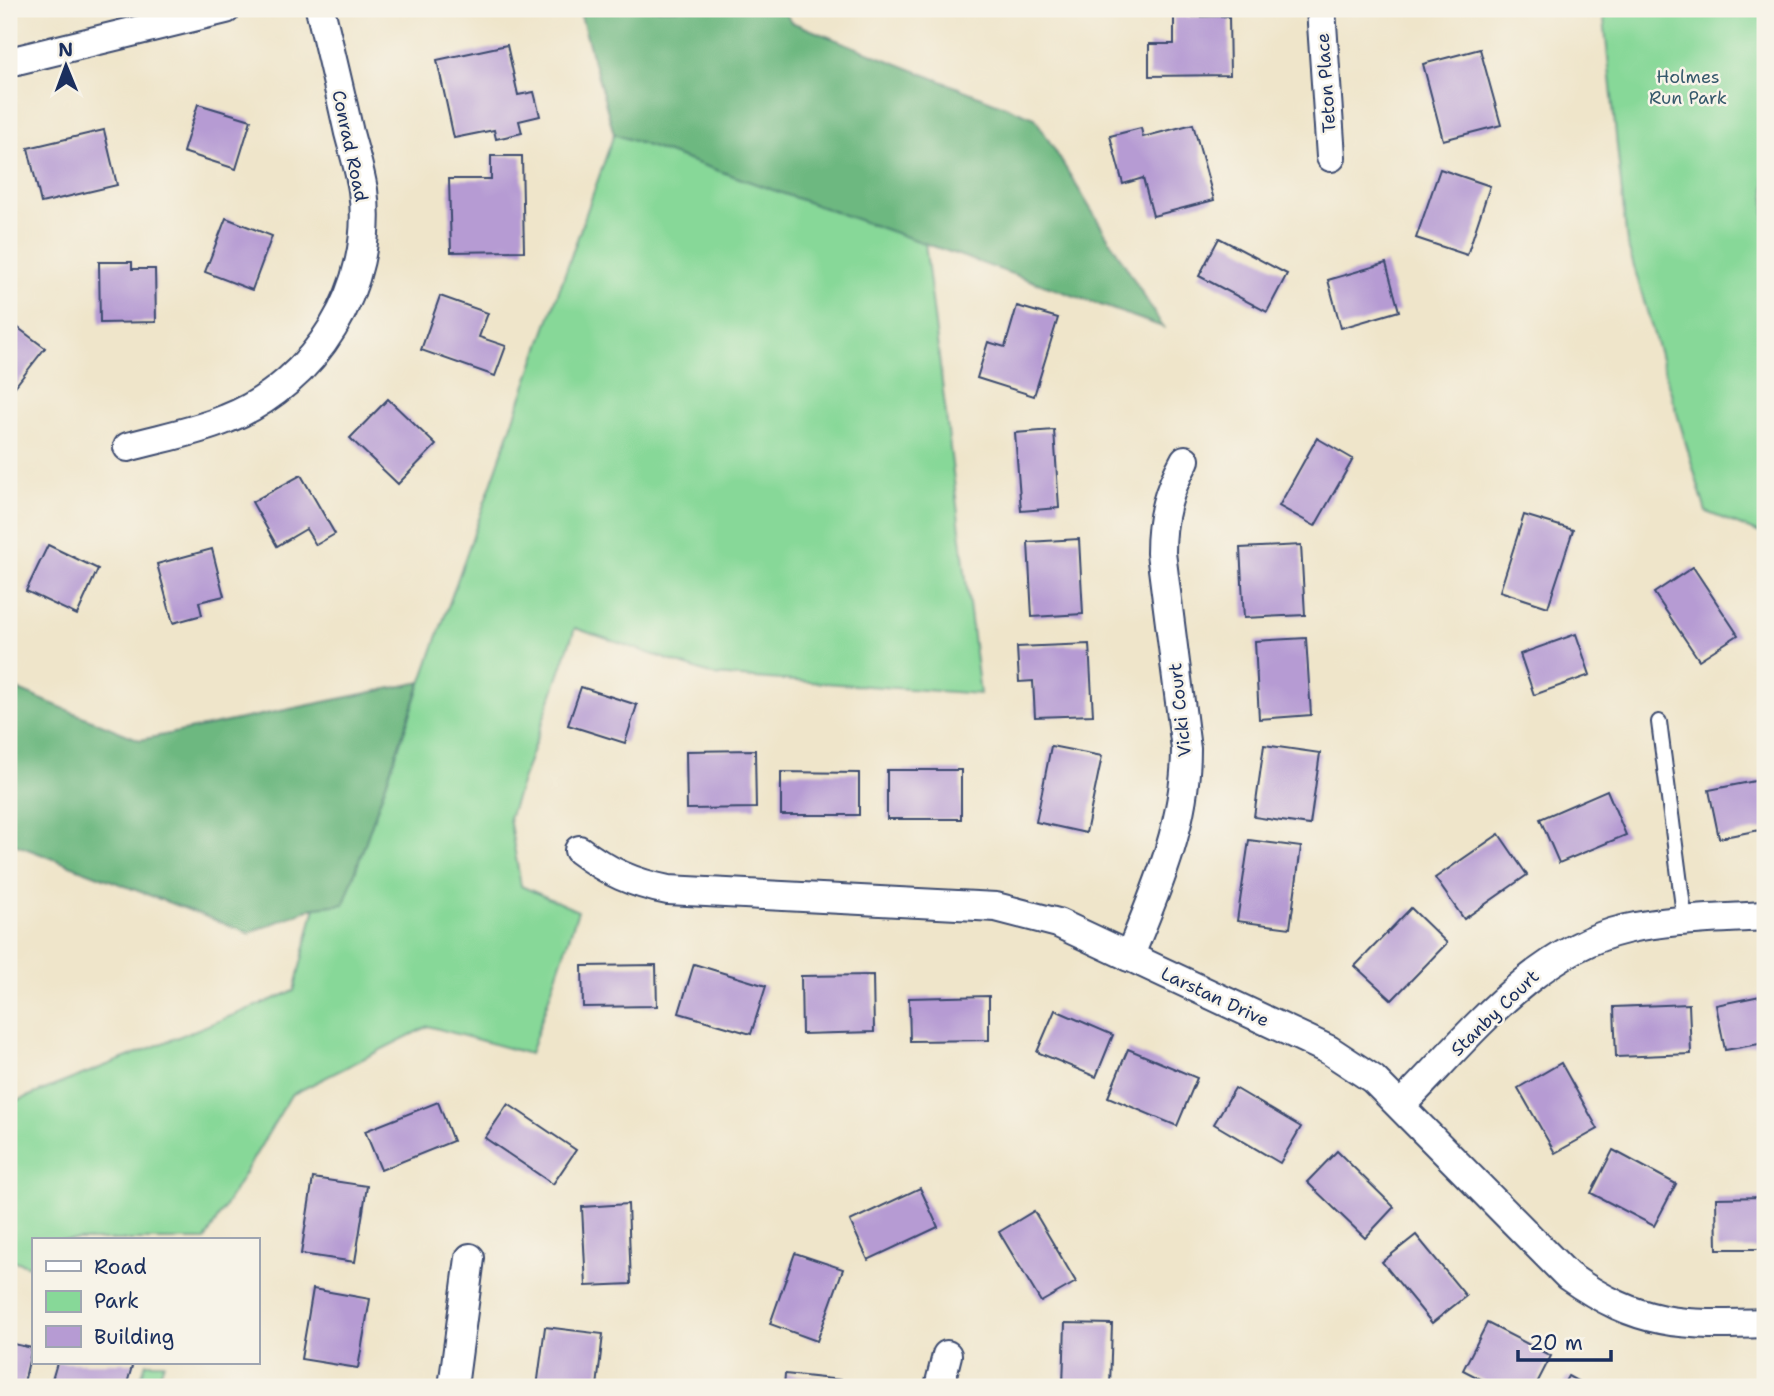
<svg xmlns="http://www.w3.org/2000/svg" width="1774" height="1396" font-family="'Shantell Sans',sans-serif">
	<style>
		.green { fill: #87d898; stroke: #51847b; stroke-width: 2 }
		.forest { fill: #6db880; stroke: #44746f; stroke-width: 2 }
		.building { fill: #b69bd3 }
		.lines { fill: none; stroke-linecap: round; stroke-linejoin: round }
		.lane-casing { stroke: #3b4a6e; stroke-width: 18 }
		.street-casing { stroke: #3b4a6e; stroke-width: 32 }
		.lane { stroke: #fff; stroke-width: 14 }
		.street { stroke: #fff; stroke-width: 28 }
		.labels { text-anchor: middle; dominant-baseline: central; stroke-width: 5; stroke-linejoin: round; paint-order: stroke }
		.park-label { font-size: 18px; fill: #36596c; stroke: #f7f3e8 }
		.street-label { font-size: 18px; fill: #1b2f5e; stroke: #f7f3e8 }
	</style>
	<rect width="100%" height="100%" fill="#f7f3e8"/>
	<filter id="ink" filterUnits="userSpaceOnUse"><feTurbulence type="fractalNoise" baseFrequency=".0143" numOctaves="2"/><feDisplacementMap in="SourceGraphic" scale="14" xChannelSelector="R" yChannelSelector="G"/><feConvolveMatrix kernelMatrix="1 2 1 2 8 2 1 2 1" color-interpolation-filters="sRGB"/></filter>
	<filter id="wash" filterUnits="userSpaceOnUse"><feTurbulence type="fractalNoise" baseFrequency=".00686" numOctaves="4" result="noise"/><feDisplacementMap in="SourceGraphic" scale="28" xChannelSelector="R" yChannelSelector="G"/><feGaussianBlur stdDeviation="1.57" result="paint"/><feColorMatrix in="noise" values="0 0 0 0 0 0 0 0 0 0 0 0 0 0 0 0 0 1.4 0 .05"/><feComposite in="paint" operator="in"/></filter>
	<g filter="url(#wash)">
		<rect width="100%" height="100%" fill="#efe5ca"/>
		<g class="green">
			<path d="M1603 9H1765V535L1706 512 1627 243Z"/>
			<path d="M614 134 925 243 980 694 713 675 575 628 509 818 521 886 578 911 530 1054 428 1026 291 1095 205 1240H33V1267L9 1259V1104L294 991 315 907 344 903Z"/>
			<path d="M146 1363H164L156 1387H138Z"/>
		</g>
		<g class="forest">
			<path d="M579 9H783L791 22 1035 118 1163 327 614 134Z"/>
			<path d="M421 682 344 904 315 907 249 933 9 842V686L140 740Z"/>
		</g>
		<g id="blocks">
			<g class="building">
				<path d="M1229 16 1230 75 1149 76V44H1174V17Z"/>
				<path d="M507 45 518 95 534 92 540 116 519 121 522 133 496 139 494 130 454 138 437 60Z"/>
				<path d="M1480 49 1501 125 1443 140 1423 64Z"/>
				<path d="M198 104 251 120 236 169 183 152Z"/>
				<path d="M1193 124 1214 200 1153 216 1143 178 1123 184 1110 136 1141 128 1143 137Z"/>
				<path d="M104 130 117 185 41 203 28 148Z"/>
				<path d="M491 156H522L524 251 451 252 449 179H491Z"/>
				<path d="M1440 169 1490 186 1467 255 1416 238Z"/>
				<path d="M226 218 272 236 252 290 205 272Z"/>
				<path d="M1219 238 1287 274 1267 312 1199 276Z"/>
				<path d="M99 262H132V269H155L156 322 100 323Z"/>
				<path d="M1386 263 1399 311 1341 328 1328 280Z"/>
				<path d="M440 296 488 313 479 337 506 346 495 376 421 350Z"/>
				<path d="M1017 306 1058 318 1034 396 977 378 988 342 1005 347Z"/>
				<path d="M9 321 45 348 10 393 9 392Z"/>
				<path d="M388 399 436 445 398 484 350 438Z"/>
				<path d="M1054 430 1059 508 1021 511 1015 433Z"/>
				<path d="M1317 438 1353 459 1315 526 1279 506Z"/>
				<path d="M301 475 335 534 316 545 306 529 277 546 252 502Z"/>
				<path d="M1524 515 1573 530 1548 607 1500 591Z"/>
				<path d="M1079 539 1083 614 1032 617 1028 542Z"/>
				<path d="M48 545 98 569 77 615 26 591Z"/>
				<path d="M1301 545 1305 615 1244 618 1240 548Z"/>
				<path d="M212 549 224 596 199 602 202 615 173 623 157 564Z"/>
				<path d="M1693 567 1738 635 1699 660 1654 593Z"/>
				<path d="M1576 634 1590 675 1534 695 1520 654Z"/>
				<path d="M1306 638 1311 715 1259 719 1255 641Z"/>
				<path d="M1089 644 1093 715 1035 717 1033 681 1019 682 1017 647Z"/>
				<path d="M581 687 637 705 625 743 568 725Z"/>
				<path d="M1264 745 1320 753 1310 825 1254 817Z"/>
				<path d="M1051 746 1102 756 1086 833 1036 822Z"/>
				<path d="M755 750 756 808 687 809 686 751Z"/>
				<rect x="887" y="770" width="74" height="49"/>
				<path d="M781 772 859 773V815H781Z"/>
				<path d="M1765 779V829L1719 838 1709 790Z"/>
				<path d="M1607 790 1626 835 1559 863 1540 819Z"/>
				<path d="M1499 834 1527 875 1464 919 1435 878Z"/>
				<path d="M1249 840 1301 847 1290 928 1237 921Z"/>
				<path d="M1411 908 1447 943 1392 1000 1355 966Z"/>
				<path d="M694 964 766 986 751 1034 679 1013Z"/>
				<path d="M656 965 657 1006 583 1007 582 966Z"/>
				<path d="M873 975 874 1032 802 1034 801 976Z"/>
				<path d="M1765 995V1043L1725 1050 1716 1005Z"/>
				<path d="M989 996V1040L910 1041 909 998Z"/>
				<path d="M1689 1004 1691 1054 1616 1057 1614 1007Z"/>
				<path d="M1055 1010 1113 1035 1096 1077 1037 1052Z"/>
				<path d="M1128 1049 1197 1078 1177 1126 1108 1097Z"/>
				<path d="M1561 1063 1598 1129 1555 1153 1518 1088Z"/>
				<path d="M1235 1088 1301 1127 1280 1163 1214 1124Z"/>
				<path d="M438 1102 453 1141 381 1170 365 1131Z"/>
				<path d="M508 1104 576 1150 553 1184 485 1138Z"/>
				<path d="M1613 1150 1676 1184 1654 1226 1591 1193Z"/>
				<path d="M1337 1151 1394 1207 1365 1238 1307 1182Z"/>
				<path d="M313 1178 367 1186 355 1262 301 1254Z"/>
				<path d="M920 1188 938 1227 868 1260 850 1221Z"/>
				<path d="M1765 1197V1249H1717L1716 1198Z"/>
				<path d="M628 1204 631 1284 586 1286 582 1207Z"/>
				<path d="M1034 1211 1076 1282 1041 1302 999 1232Z"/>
				<path d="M1416 1235 1466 1296 1432 1323 1382 1262Z"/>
				<path d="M795 1253 843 1269 817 1341 770 1324Z"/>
				<path d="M313 1289 370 1299 358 1368 301 1359Z"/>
				<path d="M1065 1323 1112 1324 1110 1387H1063Z"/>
				<path d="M1487 1323 1551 1356 1535 1387H1496L1463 1370Z"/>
				<path d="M545 1327 603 1334 597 1387H537Z"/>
				<path d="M9 1343 32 1348 23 1387H9Z"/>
				<path d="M57 1363H133L126 1387H50Z"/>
				<path d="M785 1374 841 1380 840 1387H784Z"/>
				<path d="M1568 1376 1588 1387H1562Z"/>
			</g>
		</g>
	</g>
	<g filter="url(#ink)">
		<use href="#blocks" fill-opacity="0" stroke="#3b4a6e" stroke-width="2"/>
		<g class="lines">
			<defs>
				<path id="lane" d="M1659 722 1685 922"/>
				<g id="street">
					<path d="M1321 9 1331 157"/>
					<path d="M9 62 226 9"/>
					<path d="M128 447C160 438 195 432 226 419 315 384 376 286 363 190 360 171 354 152 349 133 340 92 330 50 320 9"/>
					<path d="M579 850C608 872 633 883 668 890L996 907 1058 923 1329 1050 1373 1079 1568 1276C1639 1326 1681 1326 1765 1323"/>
					<path d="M1129 957C1157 889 1186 823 1186 749L1161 553C1161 517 1168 491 1185 460"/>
					<path d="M1401 1105C1466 1040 1534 950 1626 929 1671 919 1719 919 1765 916"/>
					<path d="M453 1387 470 1258"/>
					<path d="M939 1387 947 1355"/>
				</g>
			</defs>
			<use href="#lane" class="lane-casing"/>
			<use href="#street" class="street-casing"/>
			<use href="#lane" class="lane"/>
			<use href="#street" class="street"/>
		</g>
	</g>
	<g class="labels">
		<g class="park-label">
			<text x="1688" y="77">Holmes<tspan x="1688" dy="21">Run Park</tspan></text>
		</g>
		<g class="street-label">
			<text transform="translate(1326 83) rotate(-94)">Teton Place</text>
			<text transform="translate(350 146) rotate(78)">Conrad Road</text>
			<text transform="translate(1180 710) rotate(-96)">Vicki Court</text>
			<text transform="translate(1215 997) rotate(25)">Larstan Drive</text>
			<text transform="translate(1495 1013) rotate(-44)">Stanby Court</text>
		</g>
	</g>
	<rect width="1774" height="1396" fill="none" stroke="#f7f3e8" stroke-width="35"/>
	<rect x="32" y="1238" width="228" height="126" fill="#f7f3e8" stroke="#9fa5b1" stroke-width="2"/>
	<rect x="46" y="1261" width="35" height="10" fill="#ffffff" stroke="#9fa5b1" stroke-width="2"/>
	<text x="94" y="1274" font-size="21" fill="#1b2f5e">Road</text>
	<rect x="46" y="1291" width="35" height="21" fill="#87d898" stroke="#9fa5b1" stroke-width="2"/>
	<text x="94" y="1308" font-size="21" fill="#1b2f5e">Park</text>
	<rect x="46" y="1326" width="35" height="21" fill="#b69bd3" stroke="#9fa5b1" stroke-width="2"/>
	<text x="94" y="1344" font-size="21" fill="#1b2f5e">Building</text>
	<g transform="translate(66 66) rotate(359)" stroke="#f7f3e8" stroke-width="5" paint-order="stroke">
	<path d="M0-5L12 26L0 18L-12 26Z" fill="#1b2f5e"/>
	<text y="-10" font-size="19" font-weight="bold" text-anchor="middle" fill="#1b2f5e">N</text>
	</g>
	<path d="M1518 1350v10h93v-10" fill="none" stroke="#1b2f5e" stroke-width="3.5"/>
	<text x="1529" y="1350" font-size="21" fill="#1b2f5e" stroke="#f7f3e8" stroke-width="5" paint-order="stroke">20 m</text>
</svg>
